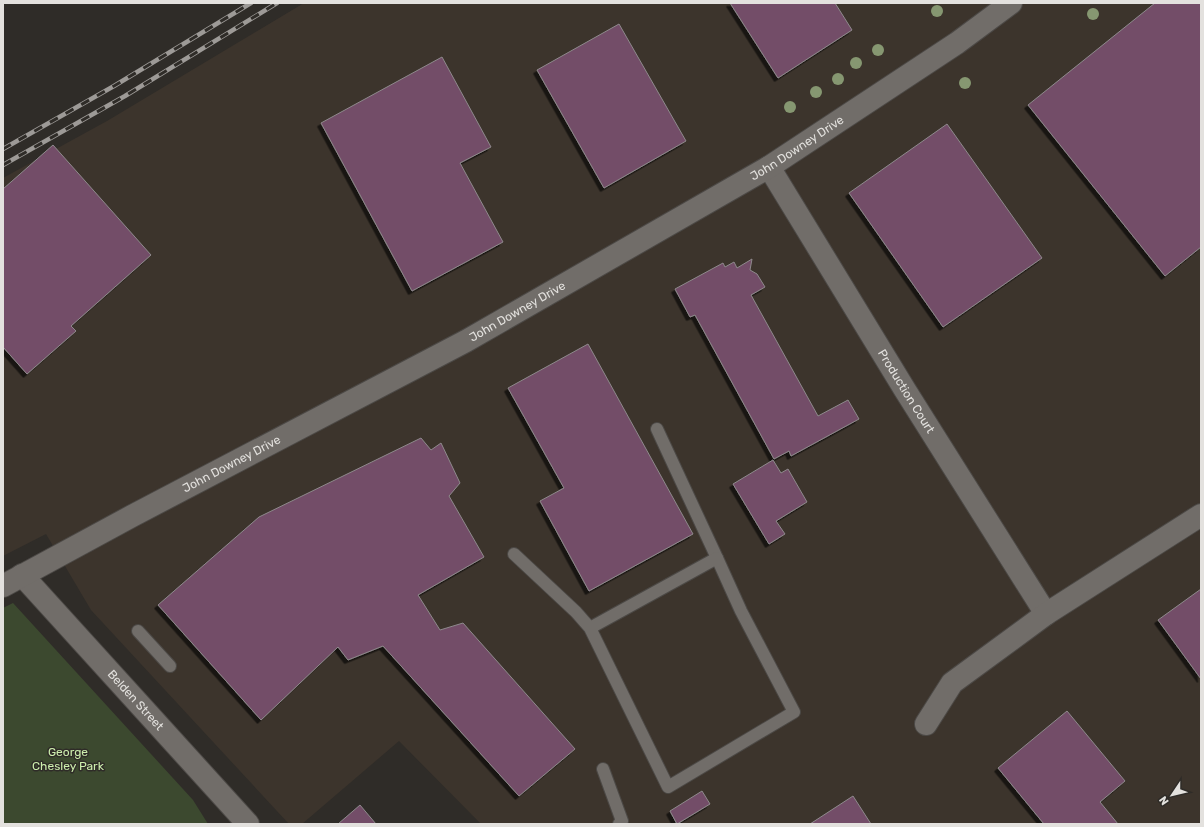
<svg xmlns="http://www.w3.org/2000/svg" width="1204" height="827" font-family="Rubik,sans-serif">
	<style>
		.built { fill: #3c342c }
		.green { fill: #3c492f }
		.building { fill: #734e67; stroke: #8e898c; filter: url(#shadow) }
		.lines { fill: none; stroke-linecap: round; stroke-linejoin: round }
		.service-casing { stroke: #4c4946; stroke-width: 14 }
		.minor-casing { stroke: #4c4946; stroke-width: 24 }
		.tertiary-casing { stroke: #4c4946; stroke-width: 24 }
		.service { stroke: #716d69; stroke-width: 12 }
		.minor { stroke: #716d69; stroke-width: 22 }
		.tertiary { stroke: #716d69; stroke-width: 22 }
		.rail-casing { stroke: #9d9a97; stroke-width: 4.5 }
		.rail { stroke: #2f2c28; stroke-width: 3; stroke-dasharray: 9; stroke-linecap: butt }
		.tree { fill: #869771 }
		.labels { text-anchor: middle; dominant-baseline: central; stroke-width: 3; stroke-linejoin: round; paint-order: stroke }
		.street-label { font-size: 12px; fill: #e3e1de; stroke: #2f2c28 }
		.park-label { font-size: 12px; fill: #cdeead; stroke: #2f2c28 }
	</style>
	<defs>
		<filter id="shadow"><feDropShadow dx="-3.5" dy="3.5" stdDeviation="0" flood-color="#0009"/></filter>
	</defs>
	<rect width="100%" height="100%" fill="#2f2c28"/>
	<path class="built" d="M304 3H1201V824H481L399 741 302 824H289L91 610 46 534 3 556V178L107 121Z"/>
	<path class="green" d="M13 603 193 800 208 824H3V608Z"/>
	<g class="building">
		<path d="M730 3H835L852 30 778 78Z"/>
		<path d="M1155 3H1201V247L1165 276 1028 105Z"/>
		<path d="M619 24 686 141 604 188 537 70Z"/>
		<path d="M442 57 491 147 460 163 503 242 412 291 321 123Z"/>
		<path d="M947 124 1042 258 943 327 849 193Z"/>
		<path d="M53 145 151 255 71 326 76 331 27 374 3 347V189Z"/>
		<path d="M752 259 750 270 757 274 765 287 751 295 818 416 848 400 859 419 791 456 789 451 774 459 695 315 690 317 675 289 723 263 725 267 734 262 737 268Z"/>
		<path d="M588 344 693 534 589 591 540 501 564 488 508 388Z"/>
		<path d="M421 438 431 450 441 443 460 483 449 496 484 557 418 595 440 630 463 623 575 749 519 796 383 646 348 660 338 647 261 720 158 605 259 517Z"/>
		<path d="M773 460 781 473 788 469 807 502 776 521 785 534 769 544 733 484Z"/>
		<path d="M1201 589V679L1158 620Z"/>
		<path d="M1067 711 1125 781 1100 802 1118 824H1044L998 768Z"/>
		<path d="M702 791 710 804 677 824 670 811Z"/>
		<path d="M853 796 871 824H810Z"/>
		<path d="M360 805 376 824H338Z"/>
	</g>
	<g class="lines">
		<defs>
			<g id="service">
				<path d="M657 429 717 558"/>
				<path d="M514 554 576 612 590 628 668 787 794 712 741 611 717 558 590 628"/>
				<path d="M138 631 170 666"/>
				<path d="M603 769 622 821 619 824"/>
			</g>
			<g id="minor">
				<path id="s1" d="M769 167 905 390 1046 614"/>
				<path id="s2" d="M22 575 248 824"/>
				<path d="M926 724 952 683 1046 614 1201 515"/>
			</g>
			<g id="tertiary">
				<path id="s3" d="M3 586 132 516 466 341 769 167 957 43 1011 3"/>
			</g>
		</defs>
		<use href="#service" class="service-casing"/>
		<use href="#minor" class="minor-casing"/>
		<use href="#tertiary" class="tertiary-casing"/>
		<use href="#service" class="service"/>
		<use href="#minor" class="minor"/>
		<use href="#tertiary" class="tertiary"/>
		<defs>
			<g id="rail">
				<path d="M3 149 114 86 251 3"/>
				<path d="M3 165 125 96 277 3"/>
			</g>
		</defs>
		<use href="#rail" class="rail-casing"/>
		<use href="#rail" class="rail"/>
	</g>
	<g class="tree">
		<circle cx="937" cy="11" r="6"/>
		<circle cx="1093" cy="14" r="6"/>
		<circle cx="878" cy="50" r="6"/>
		<circle cx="856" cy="63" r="6"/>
		<circle cx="838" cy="79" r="6"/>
		<circle cx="965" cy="83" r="6"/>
		<circle cx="816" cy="92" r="6"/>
		<circle cx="790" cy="107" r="6"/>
	</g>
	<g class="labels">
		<g class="street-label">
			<text stroke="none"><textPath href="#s3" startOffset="907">John Downey Drive</textPath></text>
			<text stroke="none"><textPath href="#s3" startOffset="583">John Downey Drive</textPath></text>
			<text stroke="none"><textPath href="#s1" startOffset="263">Production Court</textPath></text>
			<text stroke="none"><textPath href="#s3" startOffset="259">John Downey Drive</textPath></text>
			<text stroke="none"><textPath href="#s2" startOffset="169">Belden Street</textPath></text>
		</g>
		<g class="park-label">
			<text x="68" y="752">George<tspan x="68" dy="14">Chesley Park</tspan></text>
		</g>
	</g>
	<rect width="1204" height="827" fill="none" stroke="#e3e1de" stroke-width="8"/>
	<g transform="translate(1172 795) rotate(235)" stroke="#2f2c28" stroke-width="3" paint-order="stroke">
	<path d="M0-3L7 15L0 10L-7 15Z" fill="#e3e1de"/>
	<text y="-6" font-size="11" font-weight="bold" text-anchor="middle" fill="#e3e1de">N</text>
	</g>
</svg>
